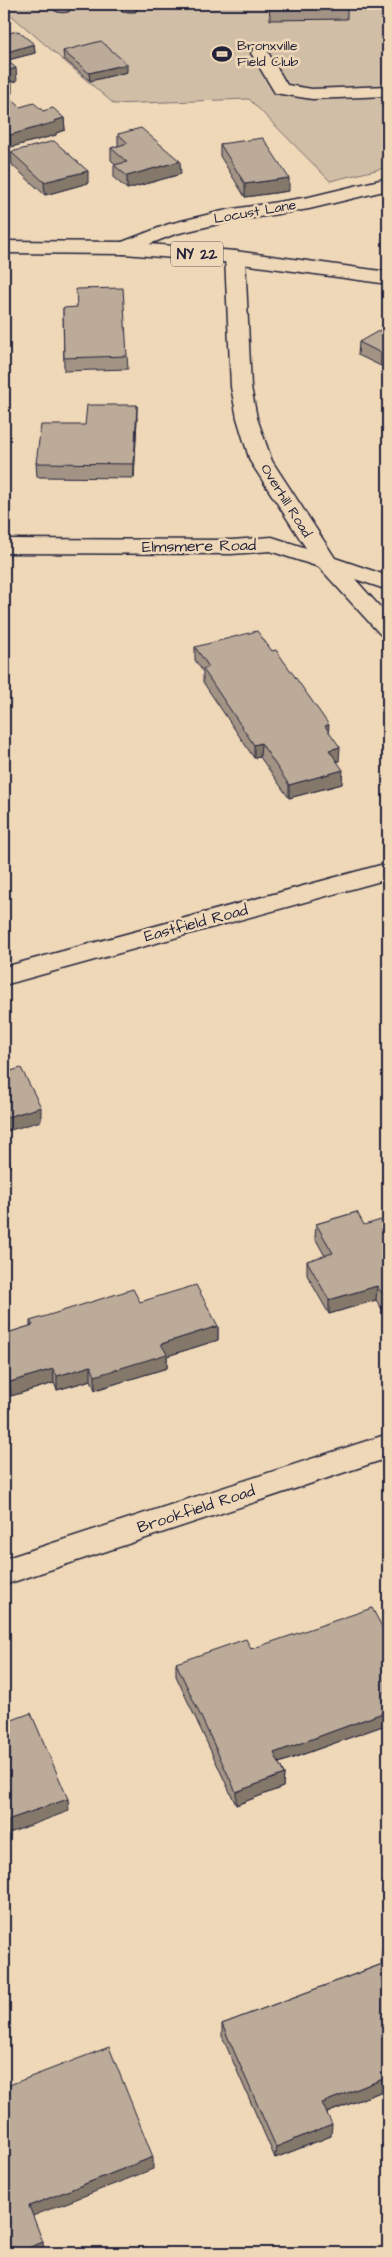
<svg xmlns="http://www.w3.org/2000/svg" width="392" height="2257" font-family="'Architects Daughter',sans-serif">
	<style>
		.green { fill: #d1bea6; stroke: #7a7070 }
		.lines { fill: none; stroke-linecap: round; stroke-linejoin: round }
		.service-casing { stroke: #22223b; stroke-width: 3 }
		.minor-casing { stroke: #22223b; stroke-width: 3 }
		.primary-casing { stroke: #22223b; stroke-width: 3 }
		.service { fill: #efd8b8; fill-rule: evenodd }
		.minor { fill: #efd8b8; fill-rule: evenodd }
		.primary { fill: #efd8b8; fill-rule: evenodd }
		.wall { fill: #a29384; stroke: #22223b }
		.shaded-wall { fill: #84786b; stroke: #22223b }
		.building { fill: #bcab99; stroke: #22223b }
		.labels { text-anchor: middle; dominant-baseline: central; stroke-width: 5; stroke-linejoin: round; paint-order: stroke }
		.far-poi-label { font-size: 14px; fill: #22223b; stroke: #efd8b8; text-anchor: start }
		.far-street-label { font-size: 14px; fill: #22223b; stroke: #efd8b8 }
		.shield { fill: #efd8b8; stroke: #605960; stroke-width: 1 }
		.shield-label { font-size: 15px; font-weight: bold; fill: #22223b }
		.street-label { font-size: 16px; fill: #22223b; stroke: #efd8b8 }
	</style>
	<rect width="100%" height="100%" fill="#efd8b8"/>
	<filter id="ink" filterUnits="userSpaceOnUse"><feTurbulence type="fractalNoise" baseFrequency=".02" numOctaves="2"/><feDisplacementMap in="SourceGraphic" scale="10" xChannelSelector="R" yChannelSelector="G"/><feConvolveMatrix kernelMatrix="1 2 1 2 8 2 1 2 1" color-interpolation-filters="sRGB"/></filter>
	<g filter="url(#ink)">
		<path class="green" d="M4 4H388V167L330 181 249 99 114 104 4 9Z"/>
		<g class="lines">
			<defs>
				<g id="service">
					<path d="M50 4H68L70 7 68 11C60 13 54 11 50 4Z"/>
					<path d="M121 4H137L135 11H123Z"/>
					<path d="M260 48 266 49 287 85 312 89 388 86V96L312 99 275 93 251 53 254 49Z"/>
				</g>
				<g id="minor">
					<path d="M388 178V190L309 209 227 222 175 234 124 254 117 252 114 248 117 244 169 224 227 210 309 197Z"/>
					<path d="M235 251 242 253 245 257 251 387 257 418 272 461 335 558 388 576V590L355 579 388 616V636L380 634 319 567 270 551 232 554 4 553V539L232 540 272 537 306 548 250 461 237 418 231 387 225 257 228 253Z"/>
					<path d="M388 863V879L4 985V967Z"/>
					<path d="M388 1434V1458L4 1585V1559Z"/>
				</g>
				<path id="primary" d="M4 241 124 242 235 251 388 272V284L235 263 124 254 4 253Z"/>
			</defs>
			<use href="#service" class="service-casing"/>
			<use href="#minor" class="minor-casing"/>
			<use href="#primary" class="primary-casing"/>
			<use href="#service" class="service"/>
			<use href="#minor" class="minor"/>
			<use href="#primary" class="primary"/>
		</g>
		<g class="wall">
			<path d="M269 4H347V19L270 20Z"/>
			<path d="M4 34 34 44 35 53 8 60 4 56Z"/>
			<path d="M63 51 127 72 90 81 64 59Z"/>
			<path d="M4 102 20 107 43 111 64 118 65 130 56 133V135L11 147 4 141Z"/>
			<path d="M118 134 181 174 127 189 114 178V165H116L111 160V148L118 146Z"/>
			<path d="M220 144 289 191 245 197 220 156Z"/>
			<path d="M11 152 88 183 45 195 12 165Z"/>
			<path d="M63 308 127 356 128 369 64 371Z"/>
			<path d="M388 332V362L381 366 358 355 359 342Z"/>
			<path d="M137 418 134 478 37 477 36 463 85 425Z"/>
			<path d="M195 647 329 731 339 761H337L342 784 289 798 260 757 254 758 203 682V672L195 660Z"/>
			<path d="M357 1212 388 1307 382 1309 376 1300 329 1314 307 1275V1261L325 1256 315 1238 316 1224Z"/>
			<path d="M140 1302 218 1326V1340L167 1356V1368L95 1390 91 1380 57 1390 54 1383 11 1396 4 1378V1334L30 1326V1321Z"/>
			<path d="M388 1638V1724L279 1763 284 1774 283 1787 236 1805 176 1676V1663L251 1649Z"/>
			<path d="M388 1948V2089L327 2113 331 2136 275 2158 222 2036V2024L382 1964 381 1962 382 1950Z"/>
		</g>
		<g class="shaded-wall">
			<path d="M34 44 35 53 8 60 7 52Z"/>
			<path d="M127 64V72L90 81 89 73Z"/>
			<path d="M16 68 17 81 12 82V93L4 95V72Z"/>
			<path d="M64 118 65 130 56 133V135L11 147 10 135Z"/>
			<path d="M180 161 181 174 127 189V176Z"/>
			<path d="M88 171V183L45 195 44 182Z"/>
			<path d="M289 178V191L245 197V184Z"/>
			<path d="M388 349V362L381 366V353Z"/>
			<path d="M137 405V418L134 478V464Z"/>
			<path d="M329 725 328 739 325 726Z"/>
			<path d="M261 743 260 757 254 758V745Z"/>
			<path d="M340 747 339 761 328 764 329 750Z"/>
			<path d="M343 770 342 784 289 798V785Z"/>
			<path d="M41 1107V1121L4 1132V1118Z"/>
			<path d="M9 1153 10 1167 4 1169V1155Z"/>
			<path d="M377 1286 376 1300 329 1314V1300Z"/>
			<path d="M388 1293V1307L382 1309 383 1295Z"/>
			<path d="M218 1326V1340L167 1356V1368L95 1390V1376L161 1344Z"/>
			<path d="M91 1366V1380L57 1390V1376Z"/>
			<path d="M53 1369 54 1383 11 1396 10 1382Z"/>
			<path d="M388 1711V1724L273 1765 274 1753Z"/>
			<path d="M284 1774 283 1787 236 1805V1792Z"/>
			<path d="M68 1799 69 1811 4 1835V1821Z"/>
			<path d="M388 2077V2089L321 2115 322 2103Z"/>
			<path d="M332 2124 331 2136 275 2158 276 2147Z"/>
			<path d="M153 2157V2169L30 2217 29 2206Z"/>
			<path d="M43 2242 44 2253H15Z"/>
		</g>
		<g class="building">
			<path d="M270 4H347L348 7 270 8Z"/>
			<path d="M18 31 34 44 7 52 4 49V34Z"/>
			<path d="M101 41 127 64 89 73 63 51Z"/>
			<path d="M4 58 16 68 4 72Z"/>
			<path d="M4 74 12 81 4 83Z"/>
			<path d="M12 99 20 107 34 103 43 111 53 108 64 118 54 121 56 122 10 135 4 129V102Z"/>
			<path d="M141 128 180 161 127 176 114 165 127 162 111 148 128 143 118 134Z"/>
			<path d="M263 138 289 178 245 184 220 144Z"/>
			<path d="M54 141 88 171 44 182 11 152Z"/>
			<path d="M123 288 127 356 64 358 63 308 77 307 76 289Z"/>
			<path d="M382 329 388 332V349L381 353 359 342Z"/>
			<path d="M87 405H137L134 464 36 463 41 425H85Z"/>
			<path d="M257 631 272 651 276 650 329 725 325 726 340 747 329 750 343 770 289 785 261 743 254 745 203 669 209 667 195 647Z"/>
			<path d="M21 1068 41 1107 4 1118V1073Z"/>
			<path d="M4 1142 9 1153 4 1155Z"/>
			<path d="M357 1212 364 1225 388 1218V1293L383 1295 377 1286 329 1300 307 1261 333 1253 316 1224Z"/>
			<path d="M196 1285 218 1326 161 1344 167 1354 95 1376 91 1366 57 1376 53 1369 10 1382 4 1367V1334L33 1325 30 1321 133 1289 140 1302Z"/>
			<path d="M372 1608 388 1638V1711L274 1753 284 1774 236 1792 176 1663 246 1639 251 1649Z"/>
			<path d="M31 1713 68 1799 4 1821V1723Z"/>
			<path d="M388 1948V2077L322 2103 332 2124 276 2147 222 2024 388 1962 382 1950Z"/>
			<path d="M109 2047 153 2157 29 2206 43 2242 15 2253H4V2087Z"/>
		</g>
	</g>
	<defs>
		<symbol id="stadium-bare" viewBox="-9 -9 18 18"><path d="M0-5a6.5 5 0 1 0 0 10a6.5 5 0 1 0 0-10ZM-3.5-1.8h7v3.6h-7Z" fill="#22223b" stroke="#efd8b8" stroke-width="2.5" paint-order="stroke"/></symbol>
	</defs>
	<g fill-rule="evenodd">
		<use href="#stadium-bare" x="208" y="40" width="28" height="28"/>
	</g>
	<g class="labels">
		<g class="far-poi-label">
			<text x="237" y="46">Bronxville<tspan x="237" dy="16">Field Club</tspan></text>
		</g>
		<g class="far-street-label">
			<text transform="translate(255 212) rotate(-10)">Locust Lane</text>
			<text transform="translate(286 501) rotate(58)">Overhill Road</text>
		</g>
		<rect class="shield" x="171" y="241.5" width="52" height="25" rx="4"/>
		<g class="shield-label">
			<text x="197" y="254">NY 22</text>
		</g>
		<g class="street-label">
			<text transform="translate(199 546) rotate(-1)">Elmsmere Road</text>
			<text transform="translate(196 923) rotate(-15)">Eastfield Road</text>
			<text transform="translate(196 1509) rotate(-18)">Brookfield Road</text>
		</g>
	</g>
	<rect width="392" height="2257" fill="none" stroke="#efd8b8" stroke-width="20"/>
	<rect x="10" y="10" width="372" height="2237" fill="none" stroke="#22223b" stroke-width="2" filter="url(#ink)"/>
</svg>
